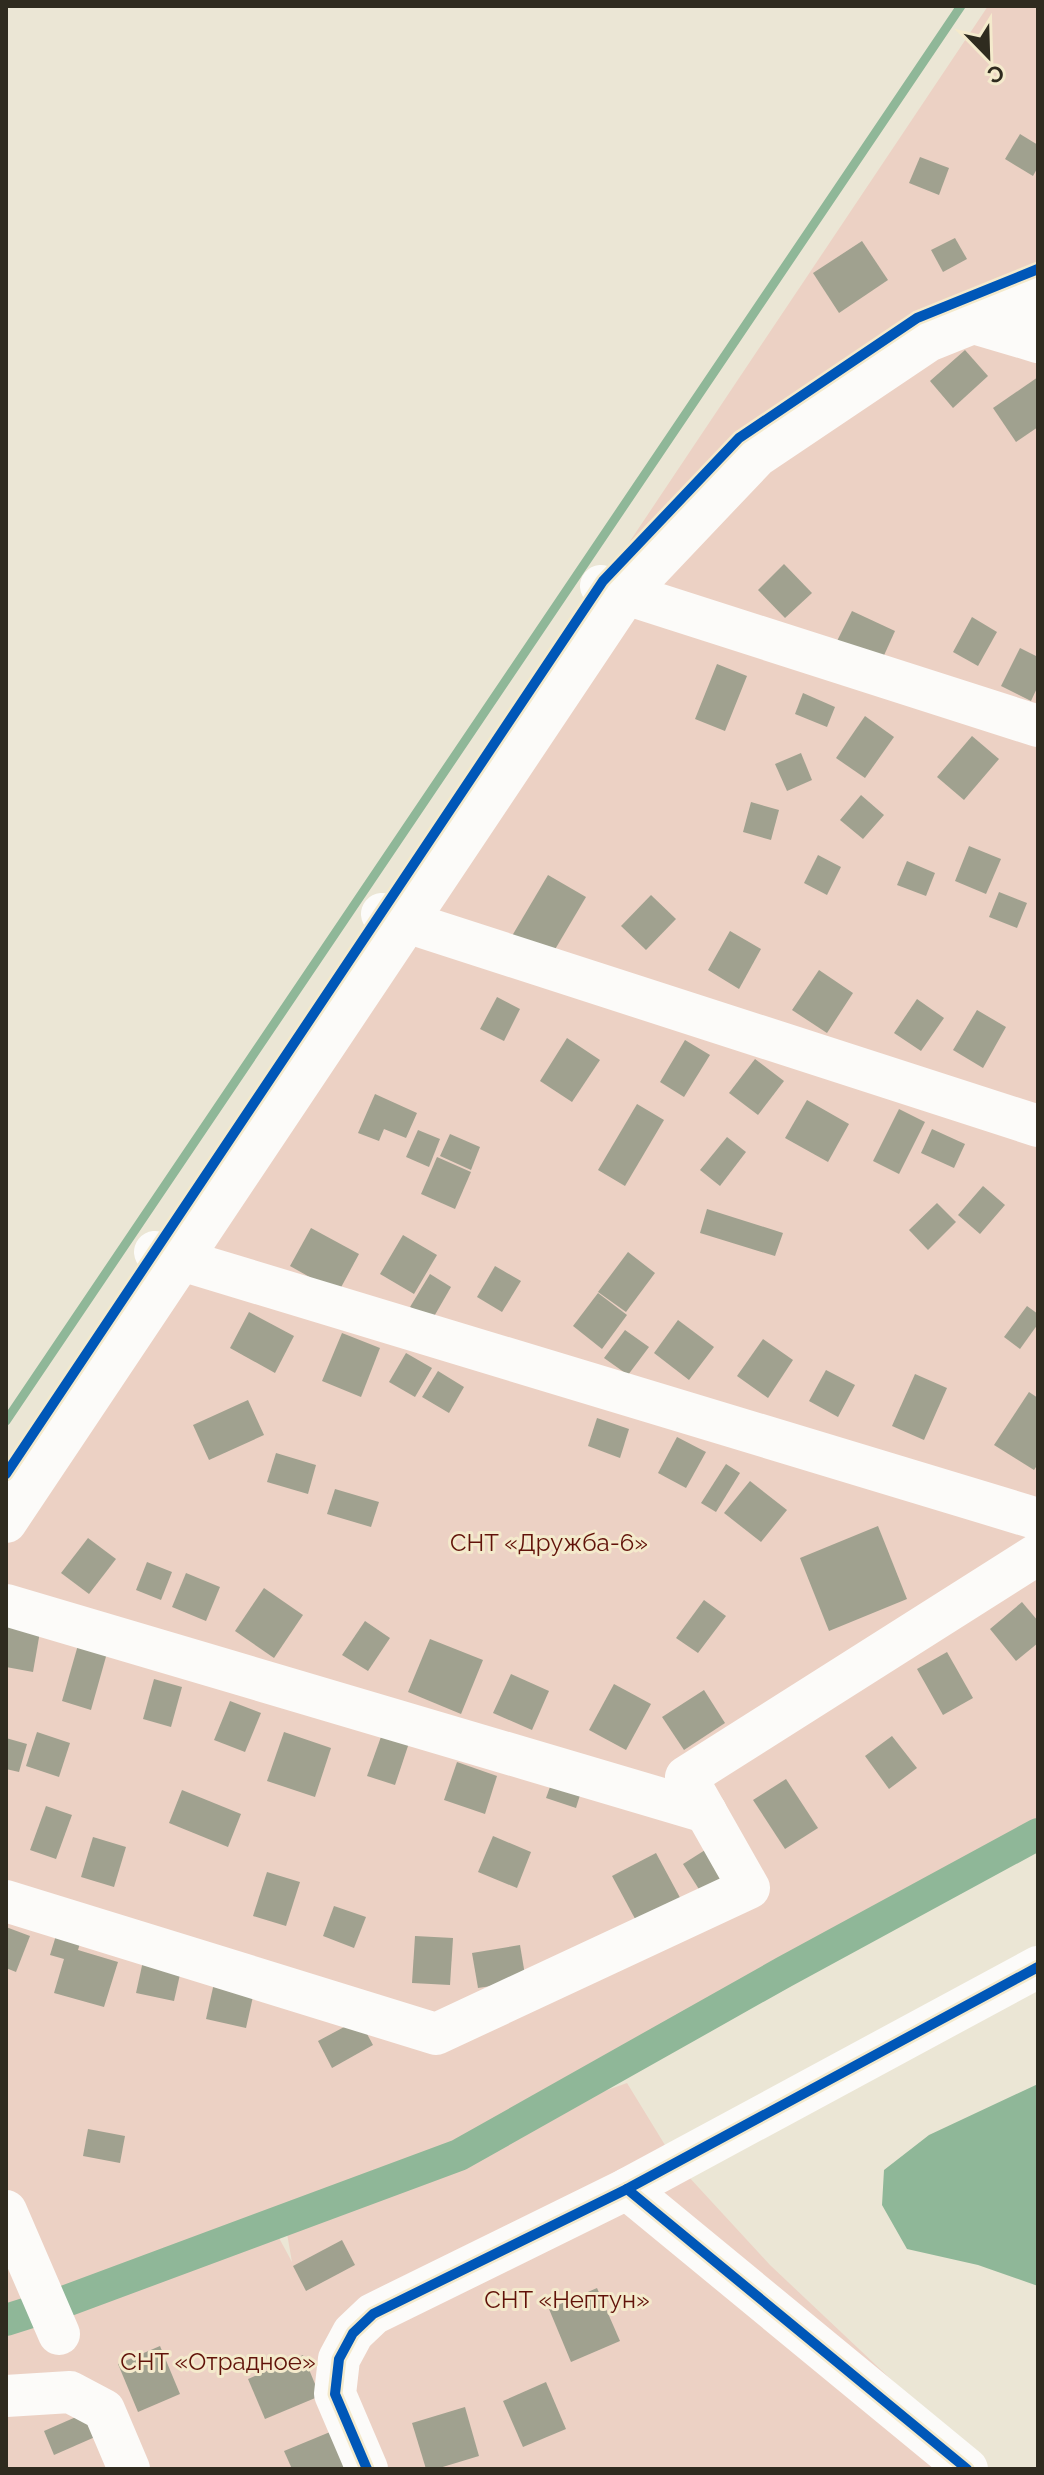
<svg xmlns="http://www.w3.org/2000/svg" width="1044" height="2475" font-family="Raleway,sans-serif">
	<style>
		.green { fill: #ecd1c4 }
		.water { fill: #8fb798 }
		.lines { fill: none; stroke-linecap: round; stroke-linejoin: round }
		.stream { stroke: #8fb798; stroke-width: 9 }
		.canal { stroke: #8fb798; stroke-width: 32 }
		.building { fill: #a0a18f }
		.minor { stroke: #fcfbf9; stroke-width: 42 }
		.cycleway-casing { stroke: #f4eacc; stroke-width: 15 }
		.cycleway { stroke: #0057b8; stroke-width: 10 }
		.labels { text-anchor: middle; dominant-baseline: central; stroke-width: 6; stroke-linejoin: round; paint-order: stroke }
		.park-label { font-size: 24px; fill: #611209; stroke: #f4eacc }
	</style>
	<rect width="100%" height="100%" fill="#ebe6d5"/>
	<path class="green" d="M988 6H1038V1834L784 1972 459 2155 272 2225 292 2262 286 2228 469 2158 571 2103 627 2083 676 2163 770 2265 986 2469H6V1474Z"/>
	<path class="water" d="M1038 2084V2286L978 2265 907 2249 882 2205 884 2170 929 2135Z"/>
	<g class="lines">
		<path class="stream" d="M6 1421 961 6"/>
		<path class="canal" d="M6 2320 66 2301 459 2155 784 1972 1038 1834"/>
	</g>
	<g class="building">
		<path d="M1020 134 1038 145V167L1033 176 1005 159Z"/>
		<path d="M920 157 949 168 939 195 909 183Z"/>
		<path d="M955 238 967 259 943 272 931 250Z"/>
		<path d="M862 241 888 280 839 313 813 273Z"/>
		<path d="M965 350 988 376 953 408 930 381Z"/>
		<path d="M1038 377V427L1016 442 993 408Z"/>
		<path d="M784 564 812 593 785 618 758 590Z"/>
		<path d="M852 611 895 631 881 662 837 641Z"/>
		<path d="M972 617 997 632 978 666 953 652Z"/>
		<path d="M1020 648 1038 657V686L1031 701 1001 686Z"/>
		<path d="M717 664 747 676 725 731 695 719Z"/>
		<path d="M803 693 835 707 827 727 795 714Z"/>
		<path d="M865 716 894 737 865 778 836 758Z"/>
		<path d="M972 736 999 759 964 800 937 777Z"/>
		<path d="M801 753 812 780 787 791 775 764Z"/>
		<path d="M861 795 884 815 863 839 840 820Z"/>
		<path d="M751 802 779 810 771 840 743 832Z"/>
		<path d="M969 846 1001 859 986 894 955 881Z"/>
		<path d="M818 855 841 867 827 895 804 883Z"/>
		<path d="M907 861 935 873 926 896 897 885Z"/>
		<path d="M548 875 586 897 547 963 509 941Z"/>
		<path d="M999 892 1027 903 1017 928 989 917Z"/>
		<path d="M651 895 676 919 646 950 621 926Z"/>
		<path d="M730 931 761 949 739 989 708 970Z"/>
		<path d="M819 970 853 993 827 1033 792 1010Z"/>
		<path d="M497 997 520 1009 504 1041 480 1029Z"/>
		<path d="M917 999 944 1018 921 1051 894 1033Z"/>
		<path d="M977 1010 1006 1027 983 1068 953 1050Z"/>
		<path d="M567 1038 600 1060 572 1102 540 1081Z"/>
		<path d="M685 1040 710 1055 684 1097 660 1082Z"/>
		<path d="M755 1059 784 1081 758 1115 729 1093Z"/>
		<path d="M375 1094 417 1113 406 1138 384 1129 379 1141 358 1133Z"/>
		<path d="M807 1100 849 1124 828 1162 785 1138Z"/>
		<path d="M637 1104 664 1120 625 1186 598 1170Z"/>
		<path d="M899 1109 925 1122 899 1174 873 1161Z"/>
		<path d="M932 1129 965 1144 954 1168 921 1153Z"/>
		<path d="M418 1130 440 1139 429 1167 406 1157Z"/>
		<path d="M450 1134 480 1147 471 1170 440 1156Z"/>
		<path d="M727 1137 746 1152 720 1186 700 1170Z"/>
		<path d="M437 1157 471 1172 455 1209 421 1194Z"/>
		<path d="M983 1186 1005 1205 980 1234 958 1215Z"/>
		<path d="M937 1203 956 1222 928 1250 909 1230Z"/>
		<path d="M707 1209 783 1233 775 1256 700 1233Z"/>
		<path d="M311 1228 359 1254 338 1293 290 1266Z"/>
		<path d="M403 1235 437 1255 414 1294 380 1274Z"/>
		<path d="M628 1252 655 1273 626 1312 598 1292Z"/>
		<path d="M495 1266 521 1281 502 1312 477 1297Z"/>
		<path d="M430 1274 451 1287 432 1320 410 1307Z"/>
		<path d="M598 1293 627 1315 602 1349 573 1326Z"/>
		<path d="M1027 1306 1038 1314V1324L1020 1349 1004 1337Z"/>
		<path d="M249 1312 294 1336 275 1373 230 1348Z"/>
		<path d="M678 1320 714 1347 689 1380 654 1353Z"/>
		<path d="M625 1330 649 1347 628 1375 604 1358Z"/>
		<path d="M342 1333 380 1348 361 1397 322 1381Z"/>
		<path d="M763 1339 793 1360 768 1398 737 1376Z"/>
		<path d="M406 1353 432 1368 415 1397 389 1382Z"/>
		<path d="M826 1370 855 1385 838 1417 809 1401Z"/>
		<path d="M438 1371 464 1387 449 1413 422 1397Z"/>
		<path d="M915 1374 947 1388 924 1440 892 1426Z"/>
		<path d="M1029 1392 1038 1398V1464L1034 1470 994 1445Z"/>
		<path d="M248 1400 264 1435 209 1460 193 1425Z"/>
		<path d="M597 1418 629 1429 620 1458 588 1446Z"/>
		<path d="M677 1437 706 1452 686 1488 658 1473Z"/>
		<path d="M276 1453 316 1465 308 1494 267 1482Z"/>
		<path d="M726 1464 740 1473 716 1512 701 1503Z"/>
		<path d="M750 1481 787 1510 761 1542 724 1513Z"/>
		<path d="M335 1489 379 1502 371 1527 327 1514Z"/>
		<path d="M878 1526 907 1599 829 1631 800 1558Z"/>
		<path d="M88 1538 116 1559 89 1594 61 1573Z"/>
		<path d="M147 1562 172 1572 161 1600 136 1590Z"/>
		<path d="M186 1573 220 1587 206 1621 172 1607Z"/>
		<path d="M264 1588 303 1615 274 1658 235 1631Z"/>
		<path d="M704 1600 726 1616 698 1653 676 1638Z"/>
		<path d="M1022 1602 1038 1621V1643L1016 1661 990 1629Z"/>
		<path d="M365 1621 390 1638 368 1671 342 1655Z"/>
		<path d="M6 1624 41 1626 33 1672 6 1667Z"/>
		<path d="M430 1639 483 1660 461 1714 408 1692Z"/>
		<path d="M78 1645 107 1653 91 1710 62 1701Z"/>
		<path d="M947 1652 973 1698 943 1715 917 1669Z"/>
		<path d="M511 1674 549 1691 532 1730 493 1713Z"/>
		<path d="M154 1679 182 1687 171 1727 143 1719Z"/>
		<path d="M614 1684 651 1704 626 1750 589 1730Z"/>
		<path d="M704 1690 725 1723 684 1750 662 1717Z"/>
		<path d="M230 1701 261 1713 245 1752 214 1740Z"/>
		<path d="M37 1732 70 1743 59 1777 26 1766Z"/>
		<path d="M284 1732 331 1748 315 1797 267 1781Z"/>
		<path d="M382 1734 409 1743 395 1785 367 1776Z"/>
		<path d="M892 1736 917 1768 889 1789 865 1756Z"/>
		<path d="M6 1738 27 1744 19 1772 6 1769Z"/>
		<path d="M457 1762 497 1776 485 1814 444 1800Z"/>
		<path d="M556 1770 585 1779 576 1808 546 1798Z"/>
		<path d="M786 1779 818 1828 785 1849 753 1800Z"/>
		<path d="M182 1790 241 1814 228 1847 169 1823Z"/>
		<path d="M46 1806 72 1815 56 1859 30 1850Z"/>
		<path d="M493 1836 531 1852 517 1888 478 1872Z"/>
		<path d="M93 1837 126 1847 114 1887 81 1877Z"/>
		<path d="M713 1845 732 1875 702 1894 683 1864Z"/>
		<path d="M656 1853 684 1905 640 1928 612 1876Z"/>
		<path d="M267 1872 300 1882 286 1926 253 1916Z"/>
		<path d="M334 1906 366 1917 354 1948 323 1936Z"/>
		<path d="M6 1927 30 1936 16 1972 6 1968Z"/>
		<path d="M58 1929 82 1937 78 1950 118 1962 104 2007 54 1993 64 1959 50 1955Z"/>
		<path d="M415 1936 453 1938 450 1985 412 1983Z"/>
		<path d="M520 1945 526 1981 478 1988 472 1953Z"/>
		<path d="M143 1961 181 1970 174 2001 136 1993Z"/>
		<path d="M214 1983 254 1992 246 2028 206 2019Z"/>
		<path d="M359 2019 373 2045 332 2068 318 2041Z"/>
		<path d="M88 2129 125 2136 120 2163 83 2156Z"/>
		<path d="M342 2240 355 2265 306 2291 293 2266Z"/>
		<path d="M597 2288 620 2341 571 2362 549 2309Z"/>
		<path d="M160 2346 180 2394 138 2412 118 2364Z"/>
		<path d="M303 2355 320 2396 265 2419 248 2379Z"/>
		<path d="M546 2382 566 2429 523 2447 503 2401Z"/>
		<path d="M465 2407 479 2456 436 2469H426L412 2423Z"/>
		<path d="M85 2413 95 2437 54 2455 44 2431Z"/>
		<path d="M330 2432 346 2469H292L284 2451Z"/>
	</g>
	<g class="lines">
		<g class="minor">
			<path d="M974 323 1038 342"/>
			<path d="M601 586 1038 726"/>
			<path d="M382 914 1038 1126"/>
			<path d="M155 1252 1038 1519"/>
			<path d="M6 1522 626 594 757 456 928 341 1038 297"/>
			<path d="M6 1605 706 1812"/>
			<path d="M6 1901 436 2034 749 1888 686 1777 1038 1554"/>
			<path d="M627 2189 967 2469"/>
			<path d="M6 2211 59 2334"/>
			<path d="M6 2396 70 2392 104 2410 129 2469"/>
			<path d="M367 2469 335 2394 339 2359 353 2333 373 2314 627 2189 1038 1967"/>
		</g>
		<defs>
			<g id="cycleway">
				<path d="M6 1474 603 581 739 438 917 318 1038 269"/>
				<path d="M627 2189 967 2469"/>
				<path d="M367 2469 335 2394 339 2359 353 2333 373 2314 627 2189 1038 1967"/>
			</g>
		</defs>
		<use href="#cycleway" class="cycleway-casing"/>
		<use href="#cycleway" class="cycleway"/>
	</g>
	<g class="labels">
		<g class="park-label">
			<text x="549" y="1542">СНТ «Дружба-6»</text>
			<text x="567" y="2299">СНТ «Нептун»</text>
			<text x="218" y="2361">СНТ «Отрадное»</text>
		</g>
	</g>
	<rect width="1044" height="2475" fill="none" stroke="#2f2b1f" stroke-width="16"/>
	<g transform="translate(988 56) rotate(157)" stroke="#f4eacc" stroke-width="6" paint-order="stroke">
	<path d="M0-6L14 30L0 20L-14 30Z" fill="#2f2b1f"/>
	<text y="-12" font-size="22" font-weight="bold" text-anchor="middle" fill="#2f2b1f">С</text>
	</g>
</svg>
